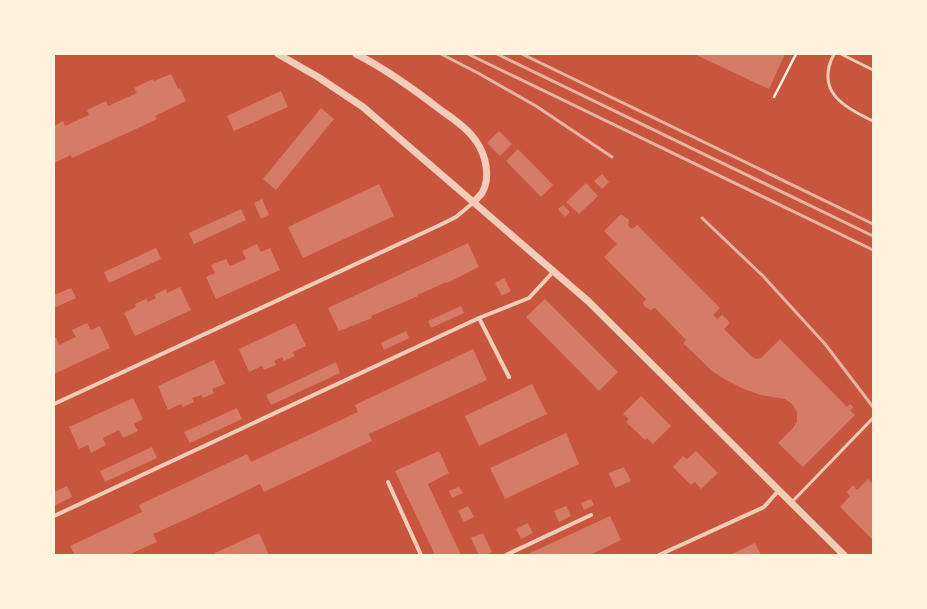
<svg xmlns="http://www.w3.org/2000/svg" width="927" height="609" font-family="'Public Sans',sans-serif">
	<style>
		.building { fill: #d67c66 }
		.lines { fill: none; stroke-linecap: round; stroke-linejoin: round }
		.path { stroke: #fff3e0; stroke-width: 2.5 }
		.service { stroke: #f1ccb7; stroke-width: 3 }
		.minor { stroke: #f1ccb7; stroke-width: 4 }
		.tertiary { stroke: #f1ccb7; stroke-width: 7 }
		.rail { stroke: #e9b49f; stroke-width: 3 }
	</style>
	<rect width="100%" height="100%" fill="#c8553d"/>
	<g class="building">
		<path d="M694 54H785L769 89Z"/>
		<path d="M171 74 178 89 180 88 186 101 155 116 157 119 136 129 72 158 71 155 54 163V126L63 121 65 126 89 115 87 110 106 101 108 106 137 93 134 88 153 79 154 81Z"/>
		<path d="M281 91 288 107 234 131 227 116Z"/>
		<path d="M321 108 334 119 276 190 263 179Z"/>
		<path d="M499 131 512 144 500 156 487 143Z"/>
		<path d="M518 149 553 185 541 197 506 161Z"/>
		<path d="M602 174 609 182 602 189 594 181Z"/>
		<path d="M586 183 598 196 579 214 566 202Z"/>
		<path d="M379 184 394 216 303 258 288 227Z"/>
		<path d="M262 199 269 215 261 219 254 203Z"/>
		<path d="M563 205 570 212 565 217 558 209Z"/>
		<path d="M241 209 246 220 194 244 189 233Z"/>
		<path d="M622 215 629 220 628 226 632 229 637 225 720 308 713 315 717 319 722 315 728 320 729 324 724 329 752 357 756 359 761 358 780 339 847 407 850 404 853 407 850 410 855 415 803 467 778 443 793 428 797 422V412L792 404 785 399 761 395 744 389 726 380 712 371 683 343 686 340 655 308 650 310 644 306 643 303 646 299 604 257 617 244 604 231 619 216Z"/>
		<path d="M468 243 479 267 447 283V282L417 295 418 296 371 316 372 318 339 331 328 308Z"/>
		<path d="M257 244 261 252 270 248 280 270 216 299 206 277 215 273 211 265 226 259 230 266 246 259 242 251Z"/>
		<path d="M156 248 161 259 109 283 104 272Z"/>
		<path d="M504 278 511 291 502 296 495 283Z"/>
		<path d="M180 287 191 310 135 336 124 313 136 307 135 304 146 299 148 302 156 298 154 295 166 289 167 293Z"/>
		<path d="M71 288 76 298 54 308V295Z"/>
		<path d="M545 299 618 372 599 391 526 317Z"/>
		<path d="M461 306 464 313 431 328 428 321Z"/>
		<path d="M87 323 91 330 100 326 110 348 54 374V338L56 337 59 345 76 337 72 330Z"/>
		<path d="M295 323 306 346 293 352 295 356 284 361 282 357 274 361 276 365 264 370 262 366 249 372 239 349Z"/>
		<path d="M406 331 409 338 384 350 381 343Z"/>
		<path d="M473 349 487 380 369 434 372 441 264 492 260 484 189 518 153 534 157 542 128 555H75L70 546 142 512 139 505 247 454 251 462 358 412 355 405Z"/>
		<path d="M214 360 225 384 212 389 214 393 203 398 201 395 192 398 194 402 183 407 181 404 168 410 158 386Z"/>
		<path d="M336 362 340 373 271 405 266 395Z"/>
		<path d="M532 384 547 414 479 446 465 416Z"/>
		<path d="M641 396 671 426 653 444 647 438 645 440 626 422 629 419 623 414Z"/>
		<path d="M133 398 143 419 134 424 138 431 123 438 119 430 103 438 106 445 91 453 88 445 79 449 69 427Z"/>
		<path d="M237 408 242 419 190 443 184 432Z"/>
		<path d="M566 433 579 464 505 499 490 468Z"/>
		<path d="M152 447 157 458 105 482 100 471Z"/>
		<path d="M439 451 449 473 428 484 461 555H435L395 471Z"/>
		<path d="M696 451 718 473 701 489 695 482 691 485 673 467 683 456 687 459Z"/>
		<path d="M624 467 631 481 615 488 609 473Z"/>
		<path d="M868 479 873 484V540L840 507 850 496 847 492 853 485 857 490Z"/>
		<path d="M67 486 72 497 54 506V492Z"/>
		<path d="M459 487 463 493 452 498 449 491Z"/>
		<path d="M591 499 594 505 584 510 581 503Z"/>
		<path d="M468 506 474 517 464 522 458 511Z"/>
		<path d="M566 506 571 516 559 522 554 511Z"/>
		<path d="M610 516 621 540 590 555H526Z"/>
		<path d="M528 523 533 533 521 539 516 529Z"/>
		<path d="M259 533 269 555H216L215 553Z"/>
		<path d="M483 533 492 552 486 555H479L471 538Z"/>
		<path d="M755 543 761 555H730Z"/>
	</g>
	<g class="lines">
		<path class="path" d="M774 97 796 54"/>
		<g class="service">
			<path d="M834 54C815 91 843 107 873 121"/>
			<path d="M841 54 873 70"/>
			<path d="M791 503 873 418"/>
		</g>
		<g class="minor">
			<path d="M479 318 509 377"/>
			<path d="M54 404 440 225 456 217 474 202"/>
			<path d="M388 482 421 555"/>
			<path d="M54 516 479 318 529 298 554 271"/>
			<path d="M506 555 591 515"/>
			<path d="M659 555 764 507 779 490"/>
		</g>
		<g class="tertiary">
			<path d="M278 54 318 77 363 107 588 301 844 555"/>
			<path d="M356 54C386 69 415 90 442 111 454 119 468 129 476 141 486 155 491 178 482 193 480 196 476 199 474 202"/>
		</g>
		<g class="rail">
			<path d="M441 54 478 73 536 106 612 157"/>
			<path d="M468 54 873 250"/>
			<path d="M497 54 873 236"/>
			<path d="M522 54 873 224"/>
			<path d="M702 218 763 276 825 344 873 407"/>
		</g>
	</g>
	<rect width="927" height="609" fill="none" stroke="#fff3e0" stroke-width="110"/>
</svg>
